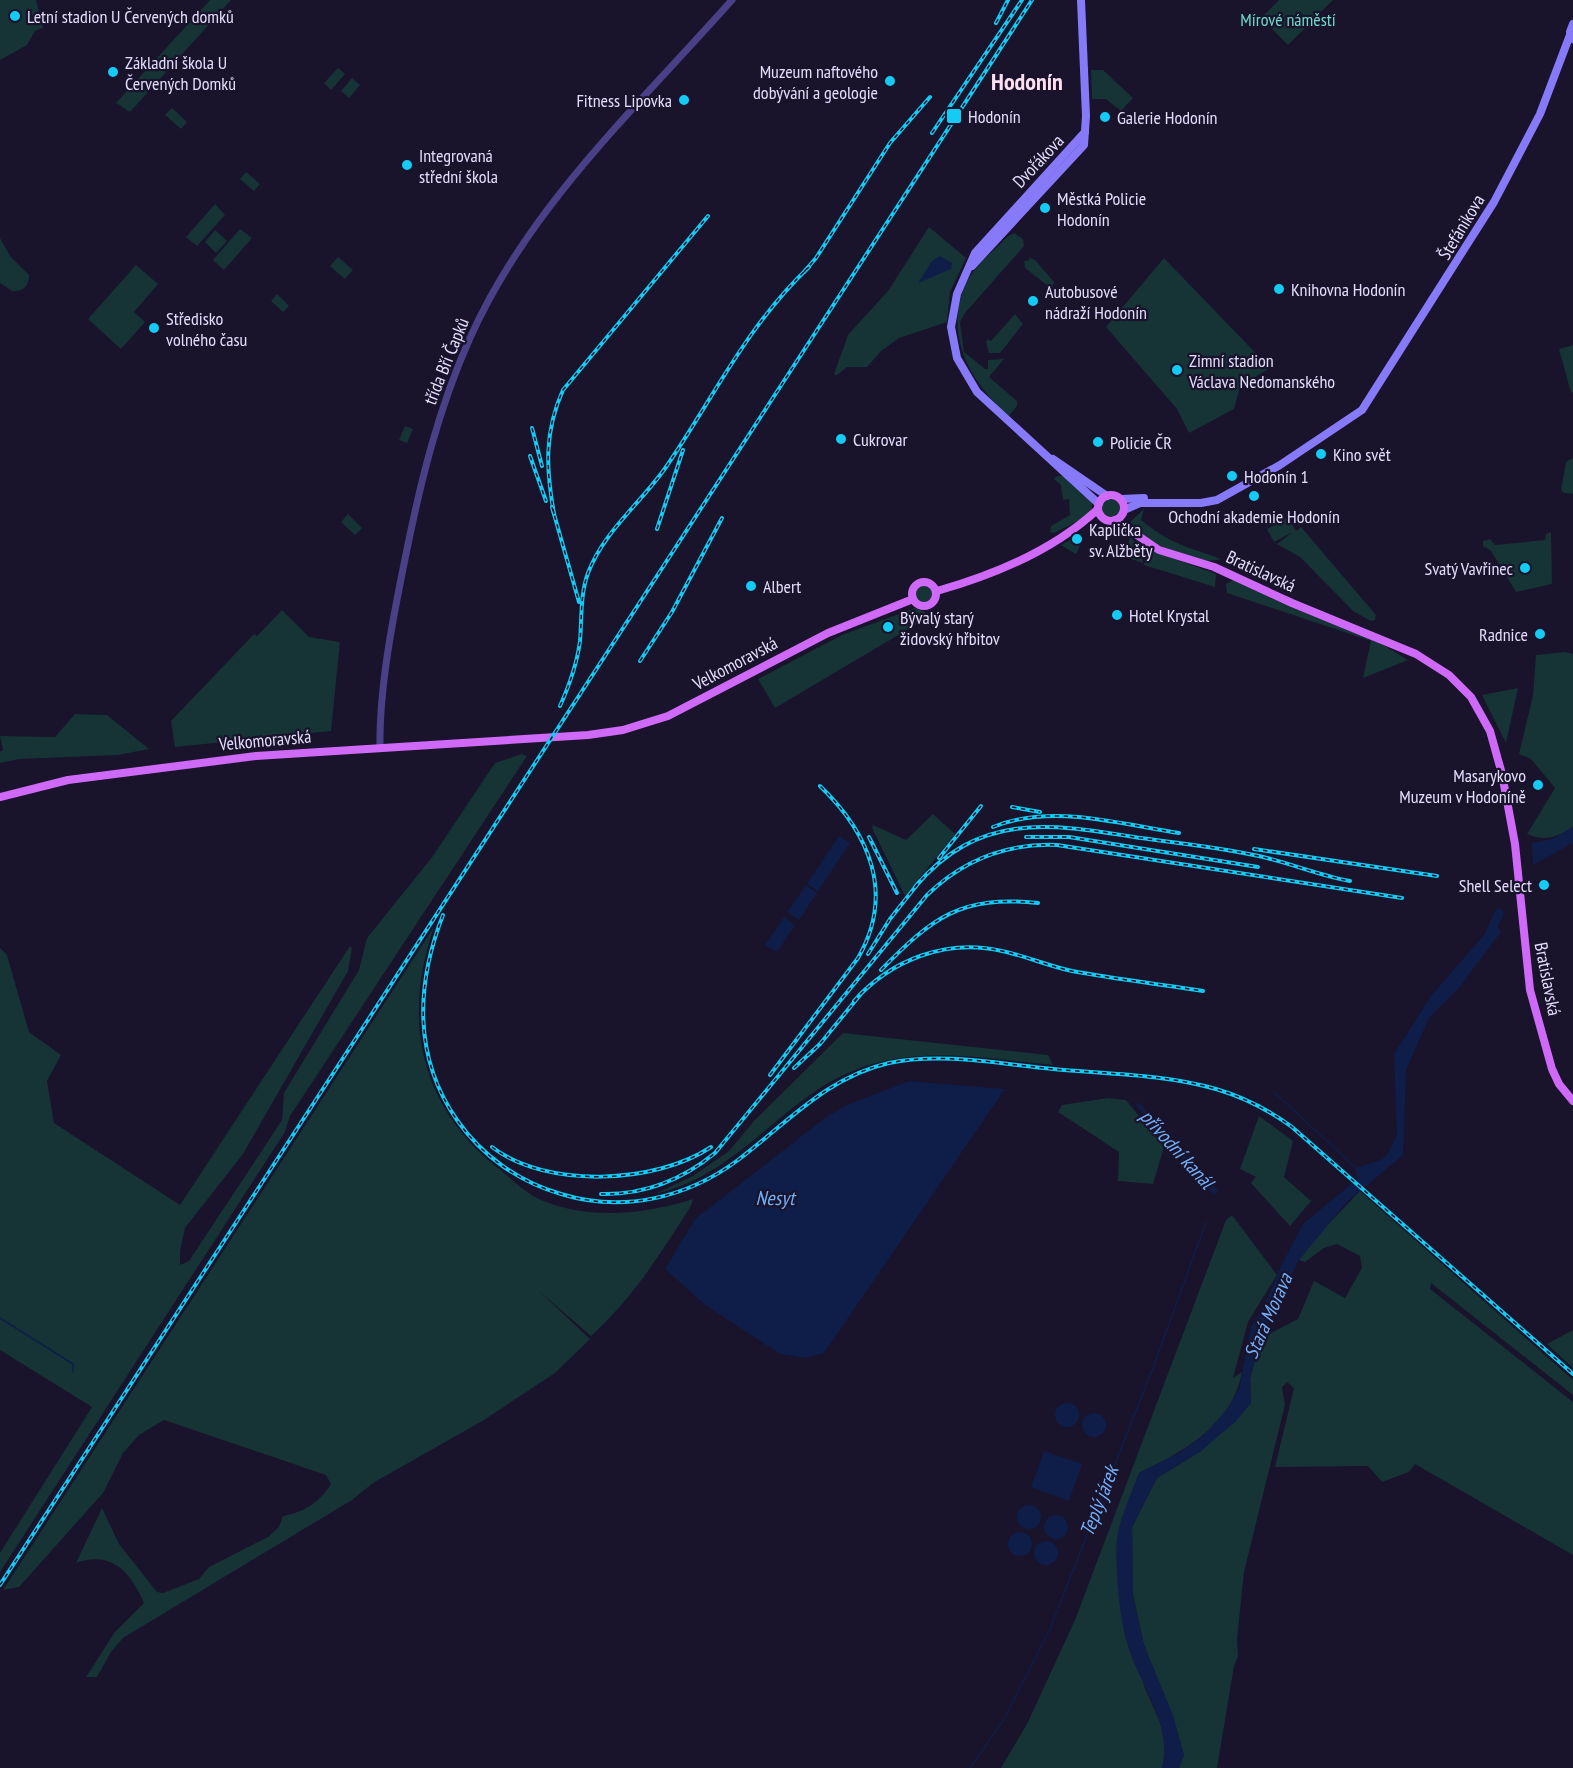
<svg xmlns="http://www.w3.org/2000/svg" width="1573" height="1768" font-family="'PT Sans Narrow',sans-serif">
	<style>
		.green { fill: #163335 }
		.water { fill: #0e1e49 }
		.lines { fill: none; stroke-linecap: round; stroke-linejoin: round }
		.stream { stroke: #0e1e49; stroke-width: 1.5 }
		.river { stroke: #0e1e49; stroke-width: 9 }
		.tertiary { stroke: #494088; stroke-width: 7 }
		.secondary { stroke: #877af9; stroke-width: 8 }
		.primary { stroke: #cf6af8; stroke-width: 8 }
		.rail-casing { stroke: #13cbf4; stroke-width: 4 }
		.rail { stroke: #19132b; stroke-width: 1.5; stroke-dasharray: 4.5; stroke-linecap: butt }
		.poi-dot { fill: #13cbf4; stroke: #19132b; stroke-width: 2 }
		.labels { text-anchor: middle; dominant-baseline: central; stroke-width: 4.5; stroke-linejoin: round; paint-order: stroke }
		.poi-label { font-size: 18px; fill: #e4defe; stroke: #19132b; text-anchor: start }
		.park-label { font-size: 18px; fill: #6cdcc9; stroke: #19132b }
		.street-label { font-size: 18px; fill: #e4defe; stroke: #19132b }
		.water-label { font-size: 20px; font-style: italic; fill: #71aff9; stroke: #19132b }
		.district-label { font-size: 24px; font-weight: bold; fill: #fee0f0; stroke: #19132b }
	</style>
	<rect width="100%" height="100%" fill="#19132b"/>
	<g class="green">
		<path d="M0 0H36L43 28 35 31 27 45 0 60Z"/>
		<path d="M210 0H231L130 112 116 103Z"/>
		<path d="M1279 0H1333L1288 45 1261 18Z"/>
		<path d="M338 68 345 74 331 90 324 83Z"/>
		<path d="M1091 70H1103L1133 98 1121 111 1106 99H1092Z"/>
		<path d="M352 78 360 85 349 98 341 91Z"/>
		<path d="M172 108 187 122 181 129 165 115Z"/>
		<path d="M246 172 260 184 254 191 240 179Z"/>
		<path d="M215 204 225 215 197 246 186 237Z"/>
		<path d="M929 227 966 258 950 292 947 322 899 338 881 351 867 367H847L837 375 834 374 848 335 888 291Z"/>
		<path d="M240 229 252 238 224 270 213 260Z"/>
		<path d="M215 230 227 241 216 253 205 242Z"/>
		<path d="M1014 233 1023 239 1024 246 965 313 960 322 964 352 985 369H988V360L1004 359 989 377 1017 401V406L1009 416C970 383 942 333 967 282 975 265 994 251 1007 237Z"/>
		<path d="M0 238 10 256 29 275C29 286 23 292 12 291L0 283Z"/>
		<path d="M338 257 353 270 345 279 330 266Z"/>
		<path d="M1028 257 1035 260 1054 282 1052 289 1025 268 1024 261 1030 260Z"/>
		<path d="M1164 258 1270 368 1240 386 1234 409 1189 433 1177 409 1106 327Z"/>
		<path d="M136 265 158 284 134 312 145 322 121 349 88 319Z"/>
		<path d="M277 294 289 306 283 312 271 301Z"/>
		<path d="M1015 314 1023 324 1000 353H989L986 342 988 339 991 341Z"/>
		<path d="M1573 345V392L1571 393 1559 349Z"/>
		<path d="M405 426 413 429 407 443 399 440Z"/>
		<path d="M1573 458V494L1564 493 1561 490 1566 462Z"/>
		<path d="M1057 476H1063L1092 503V508L1084 518 1054 533 1050 532 1051 526 1070 515 1069 499 1063 500 1061 485 1054 479Z"/>
		<circle cx="1111" cy="508" r="9"/>
		<path d="M1144 509 1141 520C1170 544 1188 547 1221 559 1195 567 1148 544 1130 522Z"/>
		<path d="M348 514 362 528 355 535 341 522Z"/>
		<path d="M1288 517 1296 531 1301 527 1376 615 1375 620 1371 621 1353 611 1300 557 1277 544 1293 532 1274 542 1267 529Z"/>
		<path d="M1097 525C1120 530 1141 536 1143 563L1125 557 1130 537 1103 533 1101 536 1092 532Z"/>
		<path d="M1551 532 1552 584 1516 592 1491 551 1483 546V541L1490 539 1495 545 1545 540 1546 534Z"/>
		<path d="M1079 535 1082 541 1076 554 1061 545Z"/>
		<path d="M1136 540 1156 552 1216 574 1215 587 1144 565 1145 560Z"/>
		<path d="M1233 580 1380 643 1408 660 1363 678 1371 641 1227 593 1226 584Z"/>
		<circle cx="924" cy="594" r="9"/>
		<path d="M915 608 925 612 927 618 775 708 758 679 842 635Z"/>
		<path d="M282 610 309 637 340 642 331 731 175 747 171 721 254 634 257 636Z"/>
		<path d="M1565 652 1573 654V827C1557 837 1545 842 1527 834L1555 788 1531 759 1519 754 1533 695 1536 655Z"/>
		<path d="M1518 688 1506 743 1482 695Z"/>
		<path d="M75 714 107 715 149 749 118 755 19 759 0 763V752L3 750 0 736 55 737Z"/>
		<path d="M522 754 527 756 290 1116 285 1132 0 1572V1553L92 1407 0 1350V948L7 955 29 1032 61 1055 47 1081 54 1123 180 1205 350 946 352 948 348 971 243 1154 185 1228 180 1251V1265L189 1261 282 1120 284 1093 359 970 367 938 433 856 495 763Z"/>
		<path d="M933 814 955 834 905 896 872 828 873 825 906 840Z"/>
		<path d="M434 927C403 1017 418 1102 494 1165 508 1175 518 1187 533 1196 581 1221 644 1215 693 1199L691 1206C660 1254 634 1297 591 1336L539 1291 590 1339 555 1373 484 1420 373 1483 352 1500 123 1638 111 1652 97 1677H86L115 1632 144 1603C131 1572 111 1550 76 1563L102 1508 119 1544 157 1592 163 1593 199 1579 209 1567 268 1537 279 1527 283 1516C304 1512 319 1503 331 1484L326 1475 164 1420 139 1435 123 1453 103 1493 19 1587 3 1590Z"/>
		<path d="M843 1033 1048 1055 1053 1065C964 1056 885 1039 807 1097 755 1135 721 1178 655 1194L693 1176 729 1151 754 1121Z"/>
		<path d="M1108 1098 1126 1100 1164 1147 1153 1184 1118 1181 1119 1152 1058 1112 1062 1105Z"/>
		<path d="M1259 1116 1293 1141 1284 1177 1311 1201 1290 1226 1251 1183 1256 1177 1240 1169Z"/>
		<path d="M1360 1191 1573 1380V1395L1431 1283 1430 1289 1573 1402V1555L1415 1464 1409 1472 1382 1482 1368 1466 1275 1467 1294 1388 1287 1382 1282 1387 1285 1405 1244 1572 1237 1639 1238 1656 1234 1666 1217 1768H1179L1184 1755 1144 1645 1133 1595 1132 1527 1157 1478 1201 1451 1251 1403 1250 1379 1261 1338 1298 1319 1314 1281 1345 1298 1362 1268 1360 1256 1337 1244 1324 1248 1305 1262 1299 1260 1319 1234Z"/>
		<path d="M1232 1215 1277 1275 1248 1322 1233 1378 1242 1372C1233 1425 1183 1452 1139 1473L1118 1535 1144 1686 1160 1722 1166 1751 1162 1768H1001L1027 1724 1075 1620 1226 1220Z"/>
		<path d="M1573 1330V1368L1547 1344Z"/>
	</g>
	<g class="water">
		<path d="M940 256 952 263 951 269 918 283 932 261Z"/>
		<path d="M1573 827V843L1533 865 1532 843 1552 839Z"/>
		<path d="M839 836 850 843 818 891 807 884Z"/>
		<path d="M806 885 817 893 799 920 787 912Z"/>
		<path d="M784 917 795 925 777 952 765 945Z"/>
		<path d="M1495 922 1501 932 1458 989 1429 1018 1406 1070 1403 1155 1347 1202 1299 1260 1261 1338 1250 1379 1251 1403 1236 1421 1201 1451 1157 1478 1132 1527 1133 1595 1144 1645 1173 1715 1184 1755 1179 1768H1162C1173 1723 1139 1685 1127 1643 1120 1620 1113 1556 1118 1533 1122 1513 1132 1492 1139 1473L1179 1453 1204 1435 1229 1407 1239 1389 1251 1327 1264 1306 1281 1266 1303 1224 1357 1179 1355 1168 1381 1160 1387 1155 1397 1135 1394 1054 1431 996Z"/>
		<path d="M909 1081 1005 1089 824 1353 806 1358 780 1354 704 1304 665 1269 695 1219 825 1118 847 1105Z"/>
		<path d="M1138 1102 1218 1191 1214 1195 1136 1105Z"/>
		<circle cx="1067" cy="1415" r="12"/>
		<circle cx="1094" cy="1425" r="12"/>
		<path d="M1044 1451 1082 1464 1069 1501 1031 1487Z"/>
		<circle cx="1029" cy="1517" r="12"/>
		<circle cx="1056" cy="1527" r="12"/>
		<circle cx="1020" cy="1544" r="12"/>
		<circle cx="1046" cy="1553" r="12"/>
	</g>
	<g class="lines">
		<g class="stream">
			<path d="M1274 1092 1357 1169"/>
			<path d="M0 1318 73 1364V1372"/>
			<path d="M970 1768 1003 1721 1050 1629 1153 1368 1206 1222"/>
		</g>
		<path class="river" d="M1490 933 1499 913"/>
		<path class="tertiary" d="M380 748C379 688 393 618 405 559 420 484 438 409 470 338 529 206 638 106 732 0"/>
		<g class="secondary">
			<path d="M1573 24 1570 32 1573 39"/>
			<path d="M1085 132 975 253 957 294 951 327 957 358 977 392 1099 504"/>
			<path d="M972 266 1084 145 1086 116 1081 0"/>
			<path d="M1053 459 1107 496"/>
			<path d="M1121 499 1144 498"/>
			<path d="M1124 510 1140 503H1201L1217 500 1280 465 1362 410 1494 202 1540 114 1570 35"/>
		</g>
		<g class="primary">
			<circle cx="1111" cy="508" r="13"/>
			<path d="M1115 520 1159 550 1214 567 1292 603 1416 654 1449 675 1471 697 1490 731 1502 774 1515 844 1530 990 1552 1069 1559 1084 1573 1101"/>
			<circle cx="924" cy="594" r="12"/>
			<path d="M937 591C994 575 1054 550 1098 509"/>
			<path d="M0 797 68 780 256 756 588 735 623 730 668 716 828 633 913 599"/>
		</g>
		<defs>
			<g id="rail">
				<path d="M996 23 1008 0"/>
				<path d="M932 133 1022 0"/>
				<path d="M804 272 816 258 890 143 930 97"/>
				<path d="M532 428 542 466"/>
				<path d="M530 456 546 501"/>
				<path d="M552 507 579 602"/>
				<path d="M554 514C546 469 544 432 563 390L708 216"/>
				<path d="M657 529 683 450"/>
				<path d="M640 661 672 612 722 518"/>
				<path d="M560 706C569 686 577 664 580 641 582 618 580 595 588 573 604 531 641 503 666 467 714 397 746 327 809 267"/>
				<path d="M1012 807 1040 812"/>
				<path d="M993 827C1052 803 1119 824 1179 833"/>
				<path d="M869 837 897 893"/>
				<path d="M1026 837H1069L1258 867"/>
				<path d="M1254 849 1437 876"/>
				<path d="M939 858 981 806"/>
				<path d="M915 887C980 810 1053 824 1141 838 1183 844 1226 848 1267 858 1295 865 1322 876 1350 881"/>
				<path d="M443 915C416 984 413 1057 457 1120 482 1156 519 1182 561 1194 623 1213 687 1198 738 1160 787 1123 827 1077 889 1063 942 1052 1000 1064 1053 1069 1106 1074 1164 1074 1216 1089 1243 1097 1269 1110 1292 1127L1573 1374"/>
				<path d="M868 954 890 919 920 881"/>
				<path d="M881 970C933 917 961 895 1038 903"/>
				<path d="M854 1001C891 960 946 938 1002 951 1026 956 1048 966 1072 971 1115 979 1159 984 1203 991"/>
				<path d="M794 1068 820 1044 860 995"/>
				<path d="M770 1075 858 958C895 894 870 834 820 786"/>
				<path d="M492 1147C546 1189 656 1184 711 1147"/>
				<path d="M601 1194C643 1195 682 1180 715 1153L927 895C963 860 1007 843 1057 845L1402 898"/>
				<path d="M0 1585 1032 0"/>
			</g>
		</defs>
		<use href="#rail" class="rail-casing"/>
		<use href="#rail" class="rail"/>
	</g>
	<g class="poi-dot">
		<circle cx="15" cy="16" r="6"/>
		<circle cx="113" cy="72" r="6"/>
		<circle cx="890" cy="81" r="6"/>
		<circle cx="684" cy="100" r="6"/>
		<rect x="946" y="108" width="16" height="16" rx="3"/>
		<circle cx="1105" cy="117" r="6"/>
		<circle cx="407" cy="165" r="6"/>
		<circle cx="1045" cy="208" r="6"/>
		<circle cx="1279" cy="289" r="6"/>
		<circle cx="1033" cy="301" r="6"/>
		<circle cx="154" cy="328" r="6"/>
		<circle cx="1177" cy="370" r="6"/>
		<circle cx="841" cy="439" r="6"/>
		<circle cx="1098" cy="442" r="6"/>
		<circle cx="1321" cy="454" r="6"/>
		<circle cx="1232" cy="476" r="6"/>
		<circle cx="1254" cy="496" r="6"/>
		<circle cx="1077" cy="539" r="6"/>
		<circle cx="1525" cy="568" r="6"/>
		<circle cx="751" cy="586" r="6"/>
		<circle cx="1117" cy="615" r="6"/>
		<circle cx="888" cy="627" r="6"/>
		<circle cx="1540" cy="634" r="6"/>
		<circle cx="1538" cy="785" r="6"/>
		<circle cx="1544" cy="885" r="6"/>
	</g>
	<g class="labels">
		<g class="poi-label">
			<text x="27" y="16">Letní stadion U Červených domků</text>
			<text x="125" y="62">Základní škola U<tspan x="125" dy="21">Červených Domků</tspan></text>
			<text x="878" y="71" text-anchor="end">Muzeum naftového<tspan x="878" dy="21">dobývání a geologie</tspan></text>
			<text x="672" y="100" text-anchor="end">Fitness Lipovka</text>
			<text x="968" y="116">Hodonín</text>
			<text x="1117" y="117">Galerie Hodonín</text>
			<text x="419" y="155">Integrovaná<tspan x="419" dy="21">střední škola</tspan></text>
			<text x="1057" y="198">Městká Policie<tspan x="1057" dy="21">Hodonín</tspan></text>
			<text x="1291" y="289">Knihovna Hodonín</text>
			<text x="1045" y="291">Autobusové<tspan x="1045" dy="21">nádraží Hodonín</tspan></text>
			<text x="166" y="318">Středisko<tspan x="166" dy="21">volného času</tspan></text>
			<text x="1189" y="360">Zimní stadion<tspan x="1189" dy="21">Václava Nedomanského</tspan></text>
			<text x="853" y="439">Cukrovar</text>
			<text x="1110" y="442">Policie ČR</text>
			<text x="1333" y="454">Kino svět</text>
			<text x="1244" y="476">Hodonín 1</text>
			<text x="1254" y="516" text-anchor="middle">Ochodní akademie Hodonín</text>
			<text x="1089" y="529">Kaplička<tspan x="1089" dy="21">sv. Alžběty</tspan></text>
			<text x="1513" y="568" text-anchor="end">Svatý Vavřinec</text>
			<text x="763" y="586">Albert</text>
			<text x="1129" y="615">Hotel Krystal</text>
			<text x="900" y="617">Bývalý starý<tspan x="900" dy="21">židovský hřbitov</tspan></text>
			<text x="1528" y="634" text-anchor="end">Radnice</text>
			<text x="1526" y="775" text-anchor="end">Masarykovo<tspan x="1526" dy="21">Muzeum v Hodoníně</tspan></text>
			<text x="1532" y="885" text-anchor="end">Shell Select</text>
		</g>
		<g class="park-label">
			<text x="1288" y="19">Mírové náměstí</text>
		</g>
		<g class="street-label">
			<text transform="translate(1038 161) rotate(-47)">Dvořákova</text>
			<text transform="translate(1461 227) rotate(-59)">Štefánikova</text>
			<text transform="translate(446 361) rotate(-68)">třída Bří Čapků</text>
			<text transform="translate(1261 571) rotate(25)">Bratislavská</text>
			<text transform="translate(735 663) rotate(-28)">Velkomoravská</text>
			<text transform="translate(265 740) rotate(-5)">Velkomoravská</text>
			<text transform="translate(1548 979) rotate(79)">Bratislavská</text>
		</g>
		<g class="water-label">
			<text transform="translate(1177 1149) rotate(48)">přívodní kanál</text>
			<text x="775" y="1198">Nesyt</text>
			<text transform="translate(1268 1316) rotate(-66)">Stará Morava</text>
			<text transform="translate(1099 1501) rotate(-69)">Teplý járek</text>
		</g>
		<g class="district-label">
			<text x="1027" y="81">Hodonín</text>
		</g>
	</g>
</svg>
